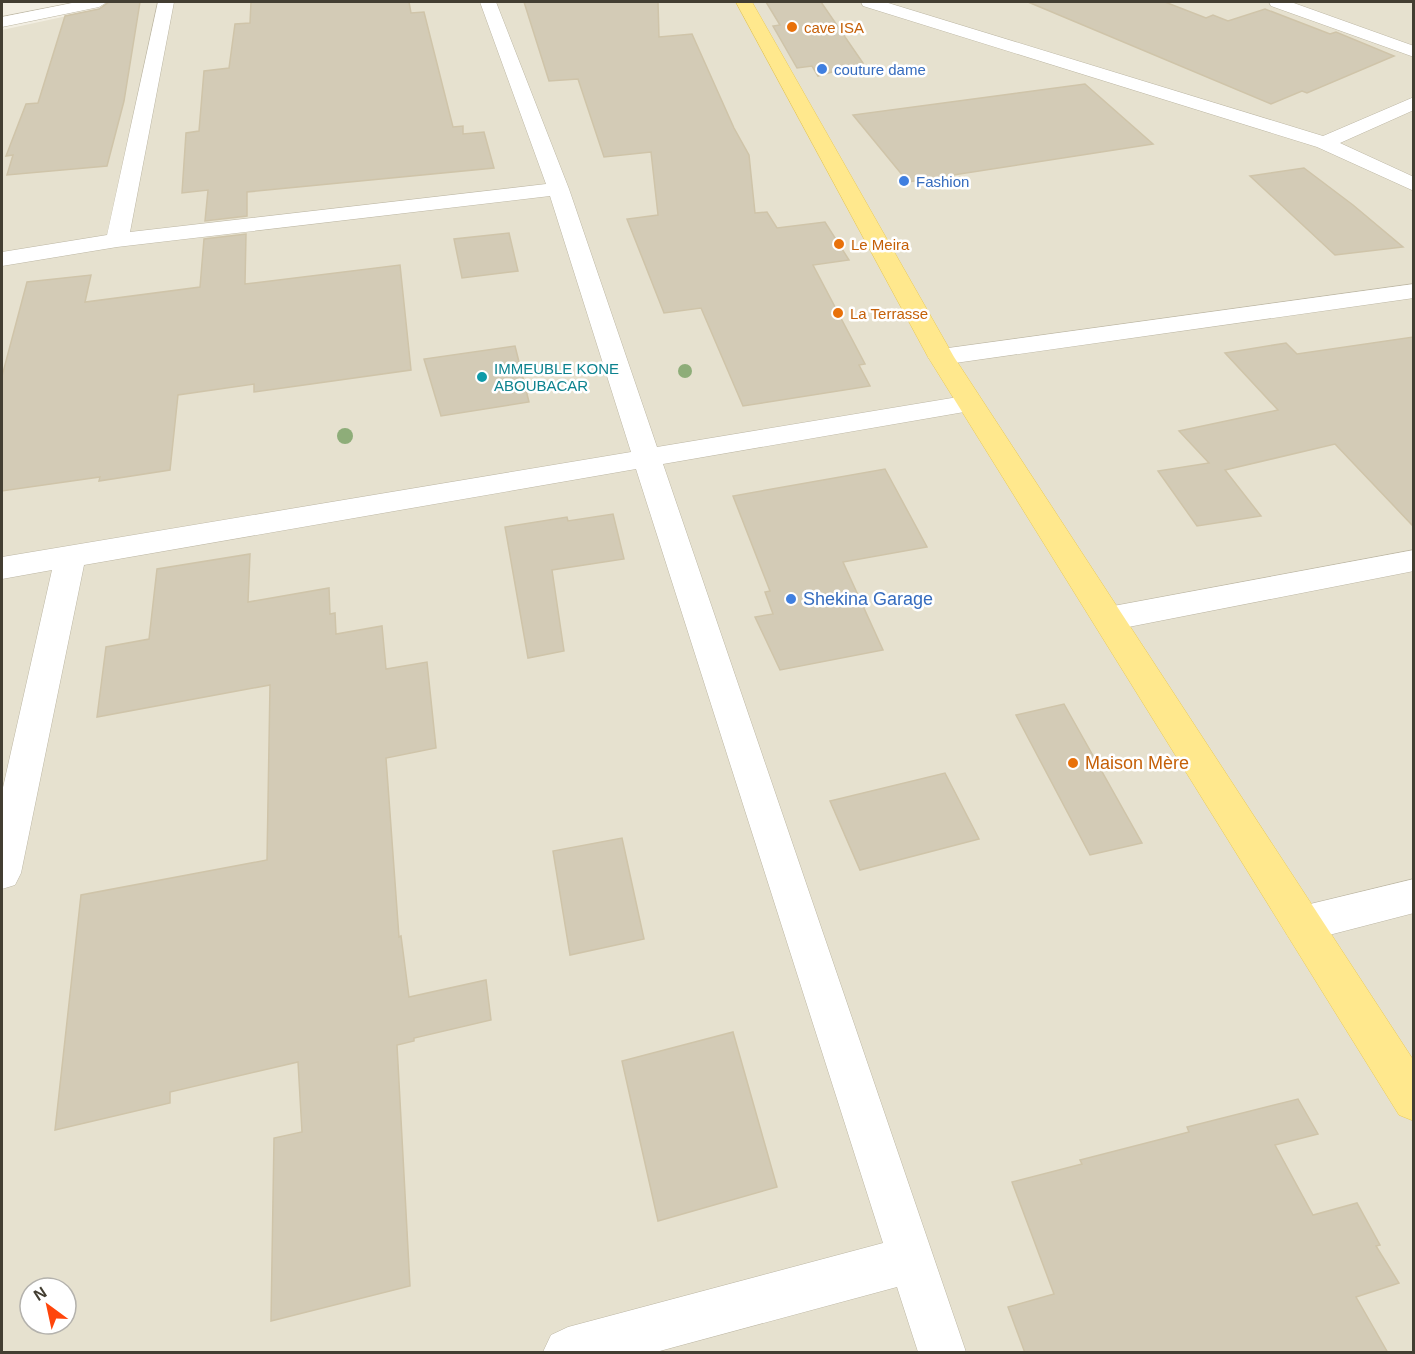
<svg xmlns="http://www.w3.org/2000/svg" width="1415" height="1354" font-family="Arial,sans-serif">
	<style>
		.residential { fill: #e6e1cf; fill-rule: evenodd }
		.building { fill: #d3cbb6; stroke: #cfc4a9; stroke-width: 1.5 }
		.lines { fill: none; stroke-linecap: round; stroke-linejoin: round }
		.minor-casing { stroke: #bdb7a4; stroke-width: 1 }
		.major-casing { stroke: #e9ca58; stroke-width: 1 }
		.minor { fill: #fff; fill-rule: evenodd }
		.major { fill: #ffe88d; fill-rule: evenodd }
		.tree { fill: #8ead79 }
		.food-dot { fill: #e8710a; stroke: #fff; stroke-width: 2 }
		.shop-dot { fill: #3f7fe0; stroke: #fff; stroke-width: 2 }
		.culture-dot { fill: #0f9aa8; stroke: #fff; stroke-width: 2 }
		.labels { text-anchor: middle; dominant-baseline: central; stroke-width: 5; stroke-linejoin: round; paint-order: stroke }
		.far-food-label { font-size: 15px; fill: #c56008; stroke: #fff; text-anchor: start }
		.far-shop-label { font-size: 15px; fill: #366cbe; stroke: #fff; text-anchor: start }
		.far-culture-label { font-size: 15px; fill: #0d838f; stroke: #fff; text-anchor: start }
		.shop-label { font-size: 18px; fill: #366cbe; stroke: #fff; text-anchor: start }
		.food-label { font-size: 18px; fill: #c56008; stroke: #fff; text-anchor: start }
	</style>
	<rect width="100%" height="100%" fill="#f2eee2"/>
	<path class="residential" d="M132 2H1413V1352H2V30ZM30 1288H66V1324H30Z"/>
	<g class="building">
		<path d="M109 2H140L124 101 107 166 7 175 13 155 6 156 26 104 38 103 65 16 99 9Z"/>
		<path d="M251 2H409L411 13 424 12 453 127 463 126V134L484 132 494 168 247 192V216L205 221 208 190 182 193 186 133 199 131 204 71 229 68 235 24 250 23Z"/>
		<path d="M524 2H658L659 37 692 34 734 128 749 155 755 213 767 212 777 228 825 222 849 260 813 265 865 364 859 365 870 386 743 406 701 308 664 313 627 219 658 215 651 152 604 157 578 79 549 81Z"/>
		<path d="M766 2H821L863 63 818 76 812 66 797 68 773 26 780 25Z"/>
		<path d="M1028 2H1165L1206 18 1213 15 1228 21 1265 9 1330 34 1336 32 1394 56 1307 93 1302 91 1271 104Z"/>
		<path d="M1085 84 1153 144 908 182 853 115Z"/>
		<path d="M1304 168 1353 205 1403 247 1335 255 1250 176Z"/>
		<path d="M509 233 518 271 462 278 454 239Z"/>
		<path d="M246 234 245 284 400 265 411 370 254 392V384L178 395 170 470 99 481 100 477 2 491V376L27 282 91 275 85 302 200 287 204 239Z"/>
		<path d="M1413 337V526L1335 444 1225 470 1261 516 1197 526 1158 471 1209 463 1179 431 1278 410 1225 353 1286 343 1297 354Z"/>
		<path d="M515 346 529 402 441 416 424 359Z"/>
		<path d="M885 469 927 547 843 562 883 650 780 670 755 617 773 614 765 592 770 591 733 496Z"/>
		<path d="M613 514 624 559 552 570 564 651 528 658 505 527 567 517 568 521Z"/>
		<path d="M250 554 248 602 329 588 330 614 335 613 336 634 382 626 386 669 427 662 436 748 386 758 399 937 401 936 409 997 486 980 491 1020 414 1038V1041L397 1045 410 1286 271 1321 274 1138 302 1132 298 1062 170 1092V1103L55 1130 81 895 267 860 270 685 97 717 106 647 149 639 157 569Z"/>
		<path d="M1064 704 1142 843 1090 855 1016 715Z"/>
		<path d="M945 773 979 839 860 870 830 801Z"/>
		<path d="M622 838 644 939 570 955 553 851Z"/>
		<path d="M733 1032 777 1187 658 1221 622 1061Z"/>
		<path d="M1298 1099 1318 1134 1275 1145 1313 1215 1357 1203 1380 1245 1376 1246 1399 1283 1356 1297 1388 1353H1025L1008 1307 1054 1294 1012 1182 1082 1164 1080 1160 1189 1132 1187 1127Z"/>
	</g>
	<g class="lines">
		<defs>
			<g id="minor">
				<path d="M77 2H107L99 7 2 27V17Z"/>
				<path d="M158 2H174L130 232 546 184 480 2H496L569 189 657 447 970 395 979 397 983 403 979 409 970 411 663 464 966 1352H918L897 1287 656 1352H543L551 1335 568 1327 883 1243 636 469 84 565 21 873 15 885 2 889V792L52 570 2 579V557L631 452 550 196 117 247 2 266V252L107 235Z"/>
				<path d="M861 2H885L1323 136 1414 97V110L1340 143 1414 177V191L1317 147 863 6Z"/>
				<path d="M1269 2H1291L1414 46V57L1271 6Z"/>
				<path d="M1414 284V298L941 365 932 362 928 357 932 352 941 349Z"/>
				<path d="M1414 550V571L1108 631 1097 627 1092 619 1097 611 1108 607Z"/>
				<path d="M1414 879V913L1302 942 1288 936 1283 924 1288 912 1302 906Z"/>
			</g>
			<path id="major" d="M736 2H752L954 357 1414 1061V1121L1399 1115 928 357Z"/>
		</defs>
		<use href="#minor" class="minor-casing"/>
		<use href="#major" class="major-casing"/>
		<use href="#minor" class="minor"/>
		<use href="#major" class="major"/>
	</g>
	<g class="tree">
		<circle cx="685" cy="371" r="7"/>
		<circle cx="345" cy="436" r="8"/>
	</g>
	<g class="food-dot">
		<circle cx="792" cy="27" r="6"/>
		<circle cx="839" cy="244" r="6"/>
		<circle cx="838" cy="313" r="6"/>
		<circle cx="1073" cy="763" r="6"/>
	</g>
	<g class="shop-dot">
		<circle cx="822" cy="69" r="6"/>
		<circle cx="904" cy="181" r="6"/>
		<circle cx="791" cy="599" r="6"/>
	</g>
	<circle class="culture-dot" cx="482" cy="377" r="6"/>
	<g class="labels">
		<g class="far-food-label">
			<text x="804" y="27">cave ISA</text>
			<text x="851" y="244">Le Meira</text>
			<text x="850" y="313">La Terrasse</text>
		</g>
		<g class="far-shop-label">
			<text x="834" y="69">couture dame</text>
			<text x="916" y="181">Fashion</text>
		</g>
		<g class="far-culture-label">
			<text x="494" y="368">IMMEUBLE KONE<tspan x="494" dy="17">ABOUBACAR</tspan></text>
		</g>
		<g class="shop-label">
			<text x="803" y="599">Shekina Garage</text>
		</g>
		<g class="food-label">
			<text x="1085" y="763">Maison Mère</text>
		</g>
	</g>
	<rect width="1415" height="1354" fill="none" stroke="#433e32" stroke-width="6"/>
	<g transform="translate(48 1306) rotate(327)"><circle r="28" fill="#ffffff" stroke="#b4b2ad" stroke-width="1.5"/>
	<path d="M0-4.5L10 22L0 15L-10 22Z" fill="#ff450b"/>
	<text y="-9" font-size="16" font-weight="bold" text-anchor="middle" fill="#433e32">N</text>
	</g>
</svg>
